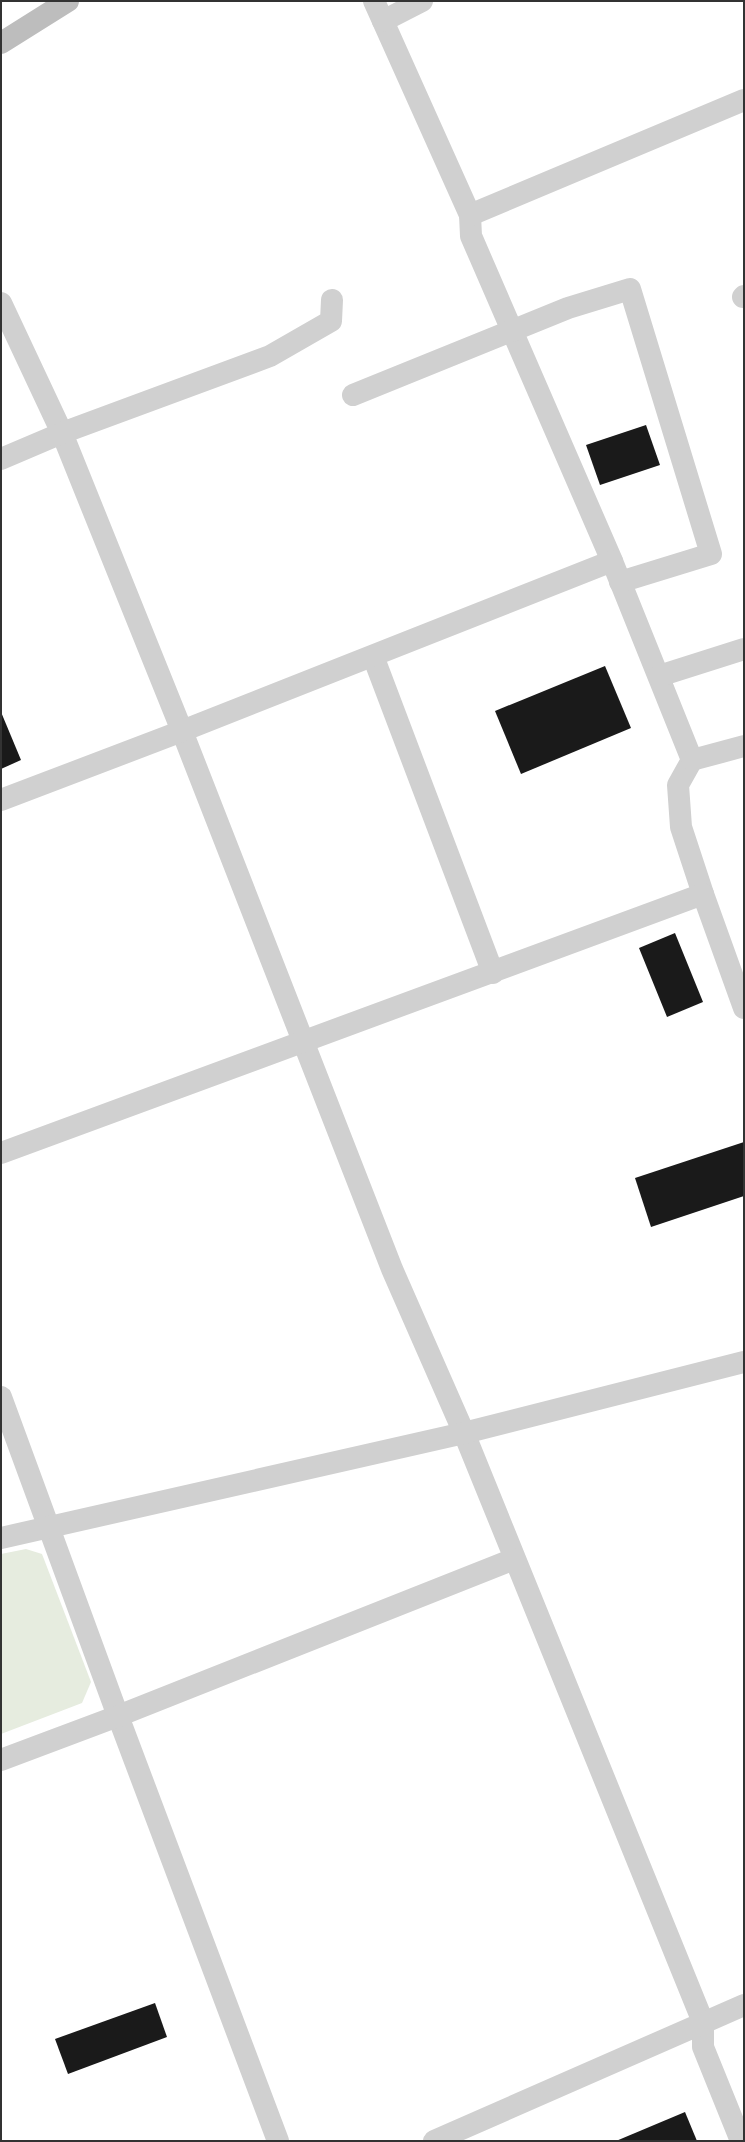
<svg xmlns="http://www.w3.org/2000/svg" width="745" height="2142" font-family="'Exo 2',sans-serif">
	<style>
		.green { fill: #e6ecdf }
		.building { fill: #1a1a1a }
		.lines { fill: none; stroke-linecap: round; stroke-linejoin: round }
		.minor { stroke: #d0d0d0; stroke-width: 22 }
		.tertiary { stroke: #d0d0d0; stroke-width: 22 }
		.secondary { stroke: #bdbdbd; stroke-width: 22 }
	</style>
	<rect width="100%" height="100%" fill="#fff"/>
	<path class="green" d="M26 1549 42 1554 91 1682 82 1703 1 1734V1554Z"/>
	<g class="building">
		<path d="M646 425 660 465 600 485 586 445Z"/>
		<path d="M605 666 631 728 521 774 495 711Z"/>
		<path d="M1 712 21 760 1 769Z"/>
		<path d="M675 933 703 1002 667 1017 639 948Z"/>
		<path d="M744 1142V1196L651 1227 635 1178Z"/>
		<path d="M155 2003 167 2037 68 2074 55 2039Z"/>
		<path d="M685 2112 697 2141H616Z"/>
	</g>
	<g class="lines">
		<g class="minor">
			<path d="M374 1 470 215 471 236 612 561 692 760 678 785 681 827 703 894"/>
			<path d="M383 21 422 1"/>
			<path d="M470 215 744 100"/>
			<path d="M743 297 744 296"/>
			<path d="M1 303 62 433 182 731 392 1269 464 1433 703 2022V2047L741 2141"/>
			<path d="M353 395 568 308 630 289 711 554 620 582"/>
			<path d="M1 459 62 433 270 356 331 321 332 300"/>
			<path d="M373 656 493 973"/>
			<path d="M659 676 744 649"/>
			<path d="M692 760 744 746"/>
			<path d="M1 800 182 731 612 561"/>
			<path d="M1 1153 703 894 744 1008"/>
			<path d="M1 1397 118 1716 278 2141"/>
			<path d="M1 1538 464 1433 744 1362"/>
			<path d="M434 2141 744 2005"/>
		</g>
		<path class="tertiary" d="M1 1760 118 1716 514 1559"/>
		<path class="secondary" d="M1 43 68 1"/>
	</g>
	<rect width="745" height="2142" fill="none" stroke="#333333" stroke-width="4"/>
</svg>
